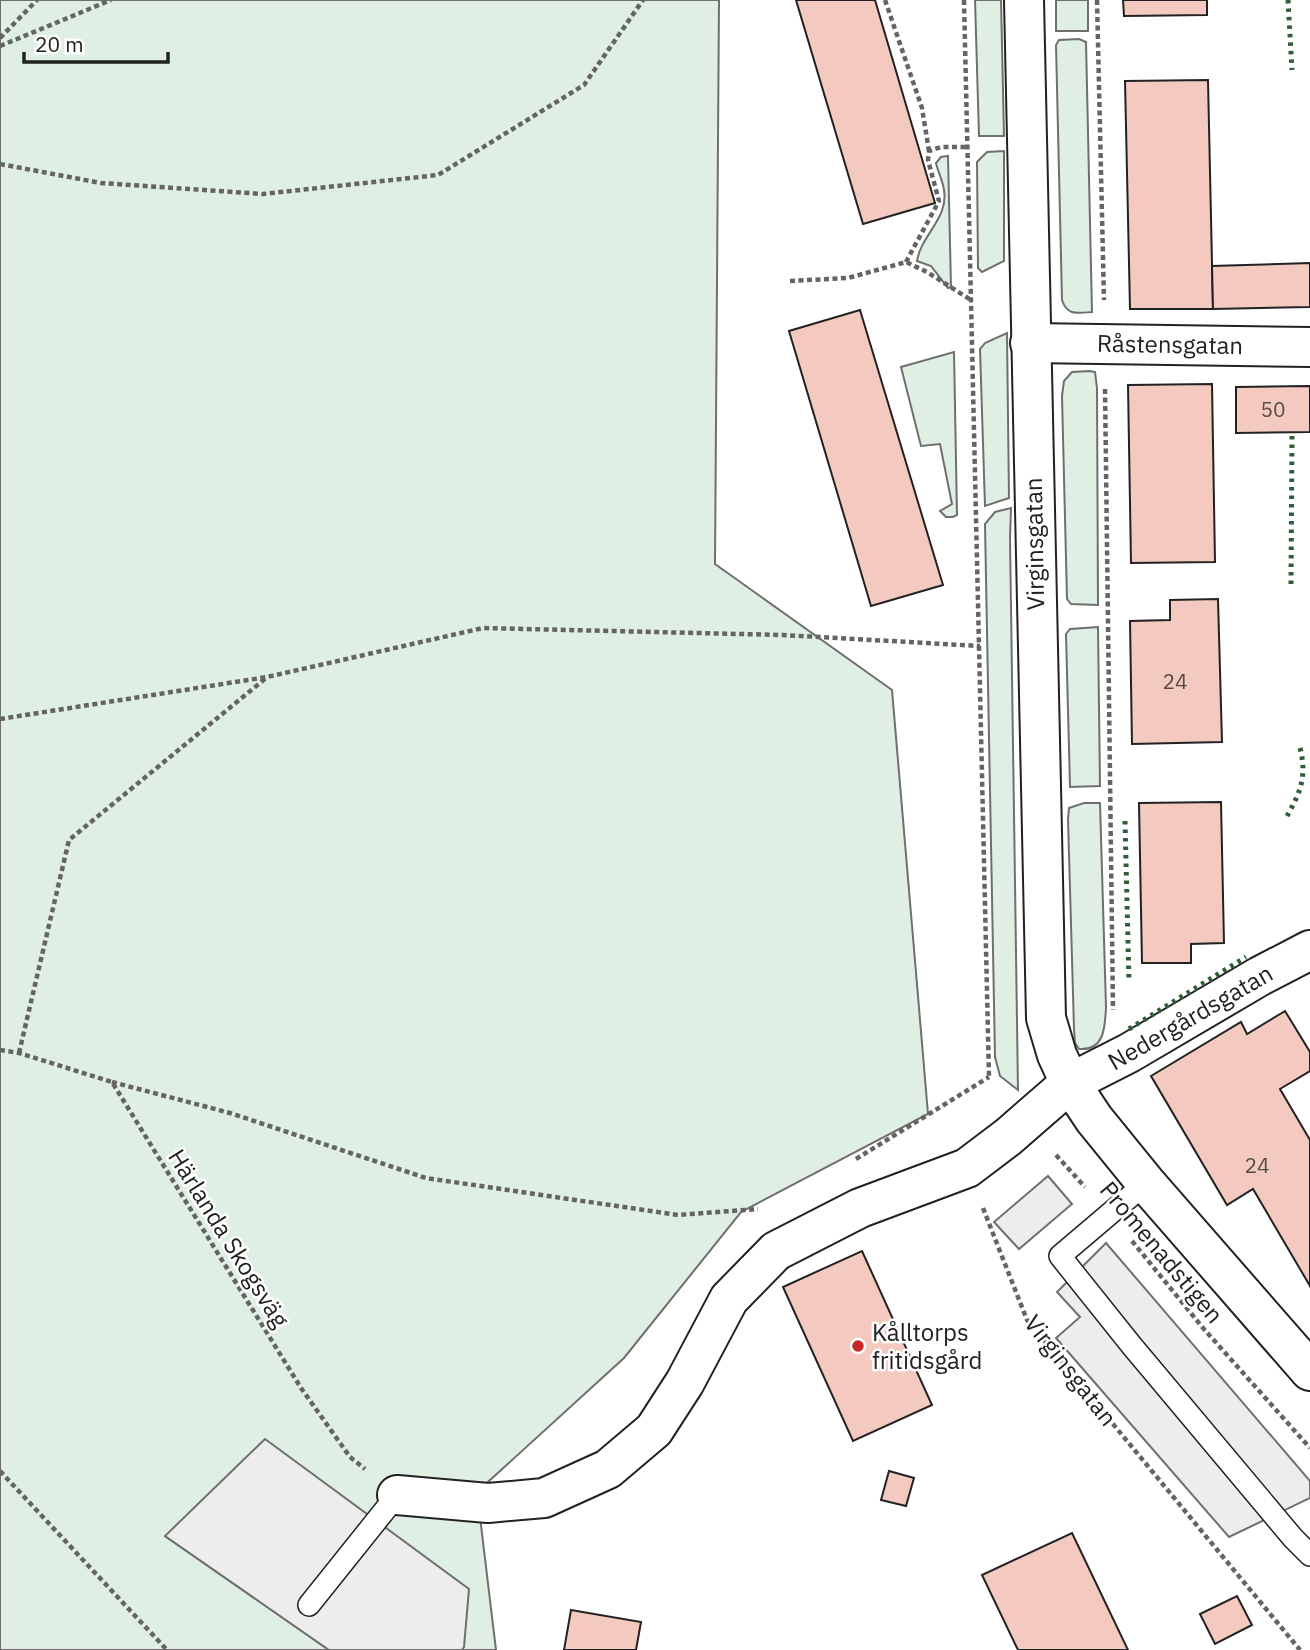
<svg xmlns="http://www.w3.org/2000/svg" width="1310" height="1650" font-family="'IBM Plex Sans',sans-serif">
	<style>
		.green { fill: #e0efe3; stroke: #6f6f6f; stroke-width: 2 }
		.parking { fill: #ededed; stroke: #6f6f6f; stroke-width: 2 }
		.building { fill: #f3c9c0; stroke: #222; stroke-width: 2 }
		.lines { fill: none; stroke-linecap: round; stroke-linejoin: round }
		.service-casing { stroke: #222; stroke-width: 24 }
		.minor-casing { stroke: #222; stroke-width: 42 }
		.path { stroke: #646464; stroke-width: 4.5; stroke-dasharray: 5 3.5; stroke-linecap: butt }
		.service { stroke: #fff; stroke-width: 21 }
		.minor { stroke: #fff; stroke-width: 38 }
		.hedge { stroke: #2f5e38; stroke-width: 5; stroke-dasharray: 3.5 5; stroke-linecap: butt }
		.poi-dot { fill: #c62828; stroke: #fff; stroke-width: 2.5 }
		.labels { text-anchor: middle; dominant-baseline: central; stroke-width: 5; stroke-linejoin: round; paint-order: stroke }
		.number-label { font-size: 21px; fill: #564c4a }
		.street-label { font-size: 24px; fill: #222; stroke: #fff }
		.poi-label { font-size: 24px; fill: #222; stroke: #fff; text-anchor: start }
	</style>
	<rect width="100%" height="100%" fill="#fff"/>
	<g class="green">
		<path d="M0 0H719L715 564 892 690 928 1114 741 1212 624 1358 477 1492 496 1650H462L464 1646 165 1536 329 1650H0Z"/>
		<path d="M975 0H1001L1004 136H979Z"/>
		<rect x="1056" y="0" width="32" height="31"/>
		<path d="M1079 39 1086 42 1092 312C1078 313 1067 316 1062 300L1056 45 1059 40Z"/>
		<path d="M1004 151V261L982 272 978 268 977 162 987 152Z"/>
		<path d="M948 156 951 287 948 288 931 266 917 261C921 235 949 218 944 190 943 181 938 172 936 163L941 157Z"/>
		<path d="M1007 333 1009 498 985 506 980 349 985 343Z"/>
		<path d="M954 352 957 515 953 517H946L940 511 952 504 940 444 921 446 901 367Z"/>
		<path d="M1090 371 1095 372 1097 388 1098 605 1071 604 1067 599 1062 396 1064 381 1072 372Z"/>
		<path d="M1011 508 1010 538 1018 1090 1000 1076 995 1057 985 524 995 512Z"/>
		<path d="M1098 627 1100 786 1070 787 1066 634 1070 629Z"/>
		<path d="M1084 803H1100L1106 1007C1105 1026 1105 1051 1079 1049L1075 1043 1074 1029 1068 819 1069 808Z"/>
	</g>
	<g class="parking">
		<path d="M1048 1176 1072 1204 1019 1249 994 1222Z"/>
		<path d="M1106 1243 1310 1481V1498L1229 1537 1056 1338 1080 1317 1057 1292Z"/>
		<path d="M265 1439 469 1589 464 1647 462 1650H329L165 1536Z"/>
	</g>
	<g class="building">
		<path d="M796 0H875L935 203 863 224Z"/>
		<path d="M1123 0H1207V15L1124 16Z"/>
		<path d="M1208 80 1213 309H1130L1125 81Z"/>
		<path d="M1310 263V307L1213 309 1212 266Z"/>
		<path d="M860 310 943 585 871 606 789 331Z"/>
		<path d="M1212 384 1215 562 1131 563 1128 385Z"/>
		<path d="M1310 386V432L1236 433V387Z"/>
		<path d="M1218 599 1222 742 1132 744 1130 621 1170 620V600Z"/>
		<path d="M1221 802 1224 943 1191 944V963H1142L1139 803Z"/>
		<path d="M1285 1011 1310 1052V1071L1280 1089 1310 1140V1286L1253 1189 1227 1205 1151 1076 1241 1022 1247 1034Z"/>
		<path d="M862 1251 932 1405 853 1441 783 1287Z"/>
		<path d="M889 1471 914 1478 906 1506 881 1500Z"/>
		<path d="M1072 1533 1128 1650H1018L982 1575Z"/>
		<path d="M1237 1596 1252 1625 1215 1644 1200 1614Z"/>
		<path d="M571 1610 641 1622 636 1650H564Z"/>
	</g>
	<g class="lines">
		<defs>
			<g id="service">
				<path d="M1146 1183 1060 1256 1132 1346 1293 1538 1310 1555"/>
				<path d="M309 1605 397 1495"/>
			</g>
			<g id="minor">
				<path d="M1024 0 1046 1018 1057 1055 1070 1083 1094 1119 1146 1183 1310 1371"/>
				<path d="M1030 343 1310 347"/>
				<path d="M397 1495 488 1503 544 1498 608 1469 654 1430 685 1382 729 1299 776 1251 860 1208 967 1168 1008 1137 1070 1083 1129 1053 1260 976 1310 950"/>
			</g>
		</defs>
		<use href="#service" class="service-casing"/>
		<use href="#minor" class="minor-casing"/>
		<g class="path">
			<path d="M885 0 922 108 929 151"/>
			<path d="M964 0 989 1077"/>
			<path d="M1097 0 1104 300"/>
			<path d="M0 38 37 0"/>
			<path d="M0 46 111 0"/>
			<path d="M0 164 101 183 263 194 438 175 584 85 643 0"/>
			<path d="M906 262 939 201 928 160 929 151 941 147H968"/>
			<path d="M790 281 848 278 906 262 927 272 971 300"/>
			<path d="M1105 389 1113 1010"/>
			<path d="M0 719 267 677 483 628 783 635 980 646"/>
			<path d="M0 1050 19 1053 112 1082 301 1388 350 1457 365 1469"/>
			<path d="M19 1053 69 840 266 678"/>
			<path d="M112 1082 230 1113 426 1178 678 1215 758 1209"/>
			<path d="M1056 1155 1085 1187"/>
			<path d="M856 1159 989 1077"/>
			<path d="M983 1208 1027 1320 1300 1650"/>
			<path d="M1132 1241 1203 1328 1310 1448"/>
			<path d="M0 1471 167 1650"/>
		</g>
		<use href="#service" class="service"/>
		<use href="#minor" class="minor"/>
		<g class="hedge">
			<path d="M1288 0 1292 70"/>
			<path d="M1291 584 1292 435"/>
			<path d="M1287 816C1301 792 1307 775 1300 748"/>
			<path d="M1125 821 1129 982"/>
			<path d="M1129 1029 1246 957"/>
		</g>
	</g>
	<circle class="poi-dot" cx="858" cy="1346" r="7"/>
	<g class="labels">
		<g class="number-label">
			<text x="1273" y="409">50</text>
			<text x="1175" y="681">24</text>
			<text x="1257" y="1165">24</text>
		</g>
		<g class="street-label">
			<text transform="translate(1170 344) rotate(1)">Råstensgatan</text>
			<text transform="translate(1034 544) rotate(-91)">Virginsgatan</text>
			<text transform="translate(1190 1017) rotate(-30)">Nedergårdsgatan</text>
			<text transform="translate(229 1238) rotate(58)">Härlanda Skogsväg</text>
			<text transform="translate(1162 1252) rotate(50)">Promenadstigen</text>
			<text transform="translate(1071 1370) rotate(52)">Virginsgatan</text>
		</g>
		<g class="poi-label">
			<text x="872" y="1332">Kålltorps<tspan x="872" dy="28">fritidsgård</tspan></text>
		</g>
	</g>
	<path d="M24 52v10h144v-10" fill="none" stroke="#222222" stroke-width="3.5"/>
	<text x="35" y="52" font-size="21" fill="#222222" stroke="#ffffff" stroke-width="5" paint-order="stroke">20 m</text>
</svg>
